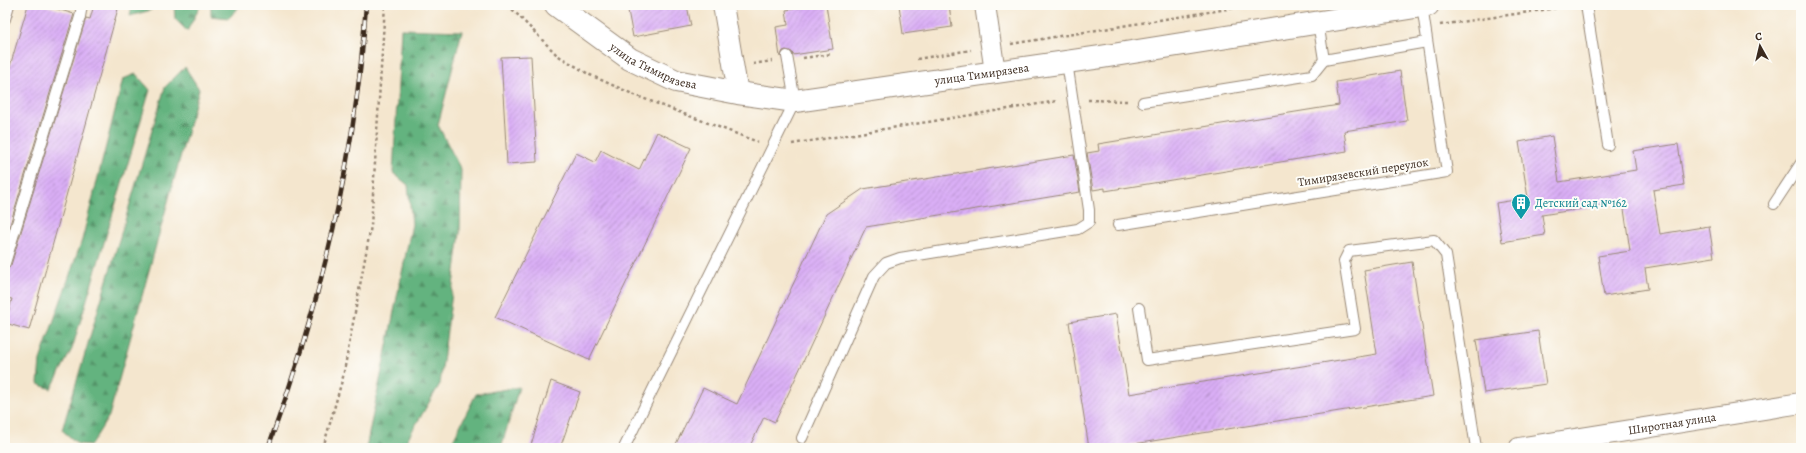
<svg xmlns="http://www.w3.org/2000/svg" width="1806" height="453" font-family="Alegreya,serif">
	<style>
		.forest { fill: url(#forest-firs); stroke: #4f6e4e }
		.building { fill: url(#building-hatch) }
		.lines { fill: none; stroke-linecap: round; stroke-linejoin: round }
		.lane-casing { stroke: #988876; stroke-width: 12 }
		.street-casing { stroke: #988876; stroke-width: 22 }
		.secondary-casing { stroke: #988876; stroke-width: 24 }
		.path { stroke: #988876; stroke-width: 2.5; stroke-dasharray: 3 3; stroke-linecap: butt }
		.lane { stroke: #fff; stroke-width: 10 }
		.street { stroke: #fff; stroke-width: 20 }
		.secondary { stroke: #fff; stroke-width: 22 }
		.rail-casing { stroke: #3b2a1e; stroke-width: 4.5 }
		.rail { stroke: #fdfcf7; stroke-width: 3; stroke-dasharray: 9; stroke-linecap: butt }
		.labels { text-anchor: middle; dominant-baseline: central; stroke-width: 4; stroke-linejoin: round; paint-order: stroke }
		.street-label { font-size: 12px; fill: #3b2a1e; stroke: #fdfcf7 }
		.culture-label { font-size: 12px; fill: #0d838f; stroke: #fdfcf7; text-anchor: start }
	</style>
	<defs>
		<pattern id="forest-firs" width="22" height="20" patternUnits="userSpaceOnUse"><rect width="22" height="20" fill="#63b37f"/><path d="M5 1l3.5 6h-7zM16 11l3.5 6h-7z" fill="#539267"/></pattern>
		<pattern id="building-hatch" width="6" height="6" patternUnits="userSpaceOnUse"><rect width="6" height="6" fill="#daaff6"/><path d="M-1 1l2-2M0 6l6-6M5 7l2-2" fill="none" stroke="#b28fc7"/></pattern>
	</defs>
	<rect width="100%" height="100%" fill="#fdfcf7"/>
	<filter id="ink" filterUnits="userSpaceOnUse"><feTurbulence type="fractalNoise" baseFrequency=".025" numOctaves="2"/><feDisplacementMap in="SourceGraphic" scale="8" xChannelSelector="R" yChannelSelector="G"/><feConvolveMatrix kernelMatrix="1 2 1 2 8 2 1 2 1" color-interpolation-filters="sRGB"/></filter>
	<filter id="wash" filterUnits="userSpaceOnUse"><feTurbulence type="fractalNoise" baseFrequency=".012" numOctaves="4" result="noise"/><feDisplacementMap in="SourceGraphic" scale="16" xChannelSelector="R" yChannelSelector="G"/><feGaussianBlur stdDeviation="0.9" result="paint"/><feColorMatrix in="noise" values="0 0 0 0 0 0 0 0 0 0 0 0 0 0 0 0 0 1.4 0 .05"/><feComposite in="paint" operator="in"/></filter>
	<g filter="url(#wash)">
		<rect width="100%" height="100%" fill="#f4e6ce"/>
		<g class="forest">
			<path d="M132 5H153L151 10 130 16Z"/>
			<path d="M174 5H201L187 31 175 19Z"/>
			<path d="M211 5H240V6L229 18 211 16Z"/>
			<path d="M401 29 462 31 438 125 461 170 460 233 440 384 402 448H366L412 224 408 185 393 173Z"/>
			<path d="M185 67 199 89 109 416 91 445 78 444 62 430 165 87Z"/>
			<path d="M136 74 150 90 72 349 51 389 38 384 40 360 82 240 123 79Z"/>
			<path d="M519 387 501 448H449L476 394Z"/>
		</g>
		<g id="blocks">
			<g class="building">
				<path d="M28 5H44L74 14 5 241V83Z"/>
				<path d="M94 5H119L29 330 5 323 12 299 5 298V269L9 268 11 265 86 18 90 19Z"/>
				<path d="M627 5H687L691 26 633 37Z"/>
				<path d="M818 5H826L833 49 793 55 792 52 786 50 783 51 780 57 776 27 788 25 786 10Z"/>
				<path d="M899 5H949L952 27 903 34Z"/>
				<path d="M531 56 537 162 507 164 501 57Z"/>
				<path d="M1400 71 1407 121 1344 131 1347 151 1105 191V188L1093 190 1087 153 1099 151 1098 144 1339 105 1336 82Z"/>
				<path d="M657 132 691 148 589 360 495 317 576 153 595 162 601 150 639 170Z"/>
				<path d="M1552 136 1559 182 1636 170 1633 151 1678 144 1684 185 1653 190 1660 234 1709 226 1714 257 1645 268 1648 289 1604 296 1598 256 1630 251 1623 202 1542 215 1545 235 1502 242 1496 203 1528 198 1519 142Z"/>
				<path d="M1074 155 1080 192 866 227 775 422 764 417 749 448H674L703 388 737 404 826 214 863 189Z"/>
				<path d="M1412 262 1433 396 1109 448H1089L1069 322 1116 314 1129 394 1377 354 1364 270Z"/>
				<path d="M1538 331 1546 384 1484 393 1476 340Z"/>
				<path d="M551 381 580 392 560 448H530Z"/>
			</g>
		</g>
	</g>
	<g filter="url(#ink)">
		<use href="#blocks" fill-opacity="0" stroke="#988876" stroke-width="1"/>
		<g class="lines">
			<defs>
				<g id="lane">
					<path d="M1586 5 1608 145"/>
					<path d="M5 19 9 5"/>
					<path d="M1318 22 1324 60 1427 42"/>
					<path d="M1143 102 1312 75 1324 60"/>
					<path d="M1774 204 1801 163"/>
					<path d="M1118 225 1447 172 1422 6"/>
					<path d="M5 263 80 17 82 5"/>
					<path d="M1139 308 1147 360 1355 329 1344 261 1349 251 1434 240 1446 255 1476 448"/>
					<path d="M802 438 874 276 886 263 900 258 1078 229 1089 222V210L1067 62"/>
					<path d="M624 448 795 101 787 56"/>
				</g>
				<g id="street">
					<path d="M723 5 738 93"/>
					<path d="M985 5 995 72"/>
					<path id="s1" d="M1519 448 1801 403"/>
				</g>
				<g id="secondary">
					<path id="s2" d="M556 5 630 59 676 81 738 93 795 101 1101 57 1428 5"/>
				</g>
			</defs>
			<use href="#lane" class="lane-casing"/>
			<use href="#street" class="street-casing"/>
			<use href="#secondary" class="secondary-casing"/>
			<g class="path">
				<path d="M508 5 557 55 590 75 637 96 758 142"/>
				<path d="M1440 25 1570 6"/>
				<path d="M1011 44 1252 5"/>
				<path d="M803 58 832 54"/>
				<path d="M917 59 971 50"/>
				<path d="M753 64 772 61"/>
				<path d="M1088 100 1127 101"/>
				<path d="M792 144 1057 101"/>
				<path d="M323 448 343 377 371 226 385 5"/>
			</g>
			<use href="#lane" class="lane"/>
			<use href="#street" class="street"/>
			<use href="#secondary" class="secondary"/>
			<defs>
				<path id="rail" d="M268 448C320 307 356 155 366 5"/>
			</defs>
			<use href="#rail" class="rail-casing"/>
			<use href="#rail" class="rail"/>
		</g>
	</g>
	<defs>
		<symbol id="building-pin" viewBox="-11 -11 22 30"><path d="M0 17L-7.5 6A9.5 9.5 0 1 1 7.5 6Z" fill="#0f9aa8" stroke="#fdfcf7"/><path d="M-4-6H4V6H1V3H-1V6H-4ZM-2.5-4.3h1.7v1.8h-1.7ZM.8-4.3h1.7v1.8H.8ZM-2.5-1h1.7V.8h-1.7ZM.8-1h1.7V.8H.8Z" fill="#fff"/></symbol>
	</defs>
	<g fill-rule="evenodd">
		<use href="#building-pin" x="1510" y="192" width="22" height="30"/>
	</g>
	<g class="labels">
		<g class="street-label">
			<text stroke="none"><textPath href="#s2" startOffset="116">улица Тимирязева</textPath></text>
			<text stroke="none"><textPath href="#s2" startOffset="452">улица Тимирязева</textPath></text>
			<text transform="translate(1363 172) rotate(-9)">Тимирязевский переулок</text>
			<text stroke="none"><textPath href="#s1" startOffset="155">Широтная улица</textPath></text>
		</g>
		<g class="culture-label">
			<text x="1535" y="203">Детский сад №162</text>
		</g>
	</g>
	<rect width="1806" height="453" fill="none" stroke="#fdfcf7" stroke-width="20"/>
	<g transform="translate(1760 46) rotate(352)" stroke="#fdfcf7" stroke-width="3" paint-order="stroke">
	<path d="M0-3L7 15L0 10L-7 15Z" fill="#3b2a1e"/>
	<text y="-6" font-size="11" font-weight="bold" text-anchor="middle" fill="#3b2a1e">С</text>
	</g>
</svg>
